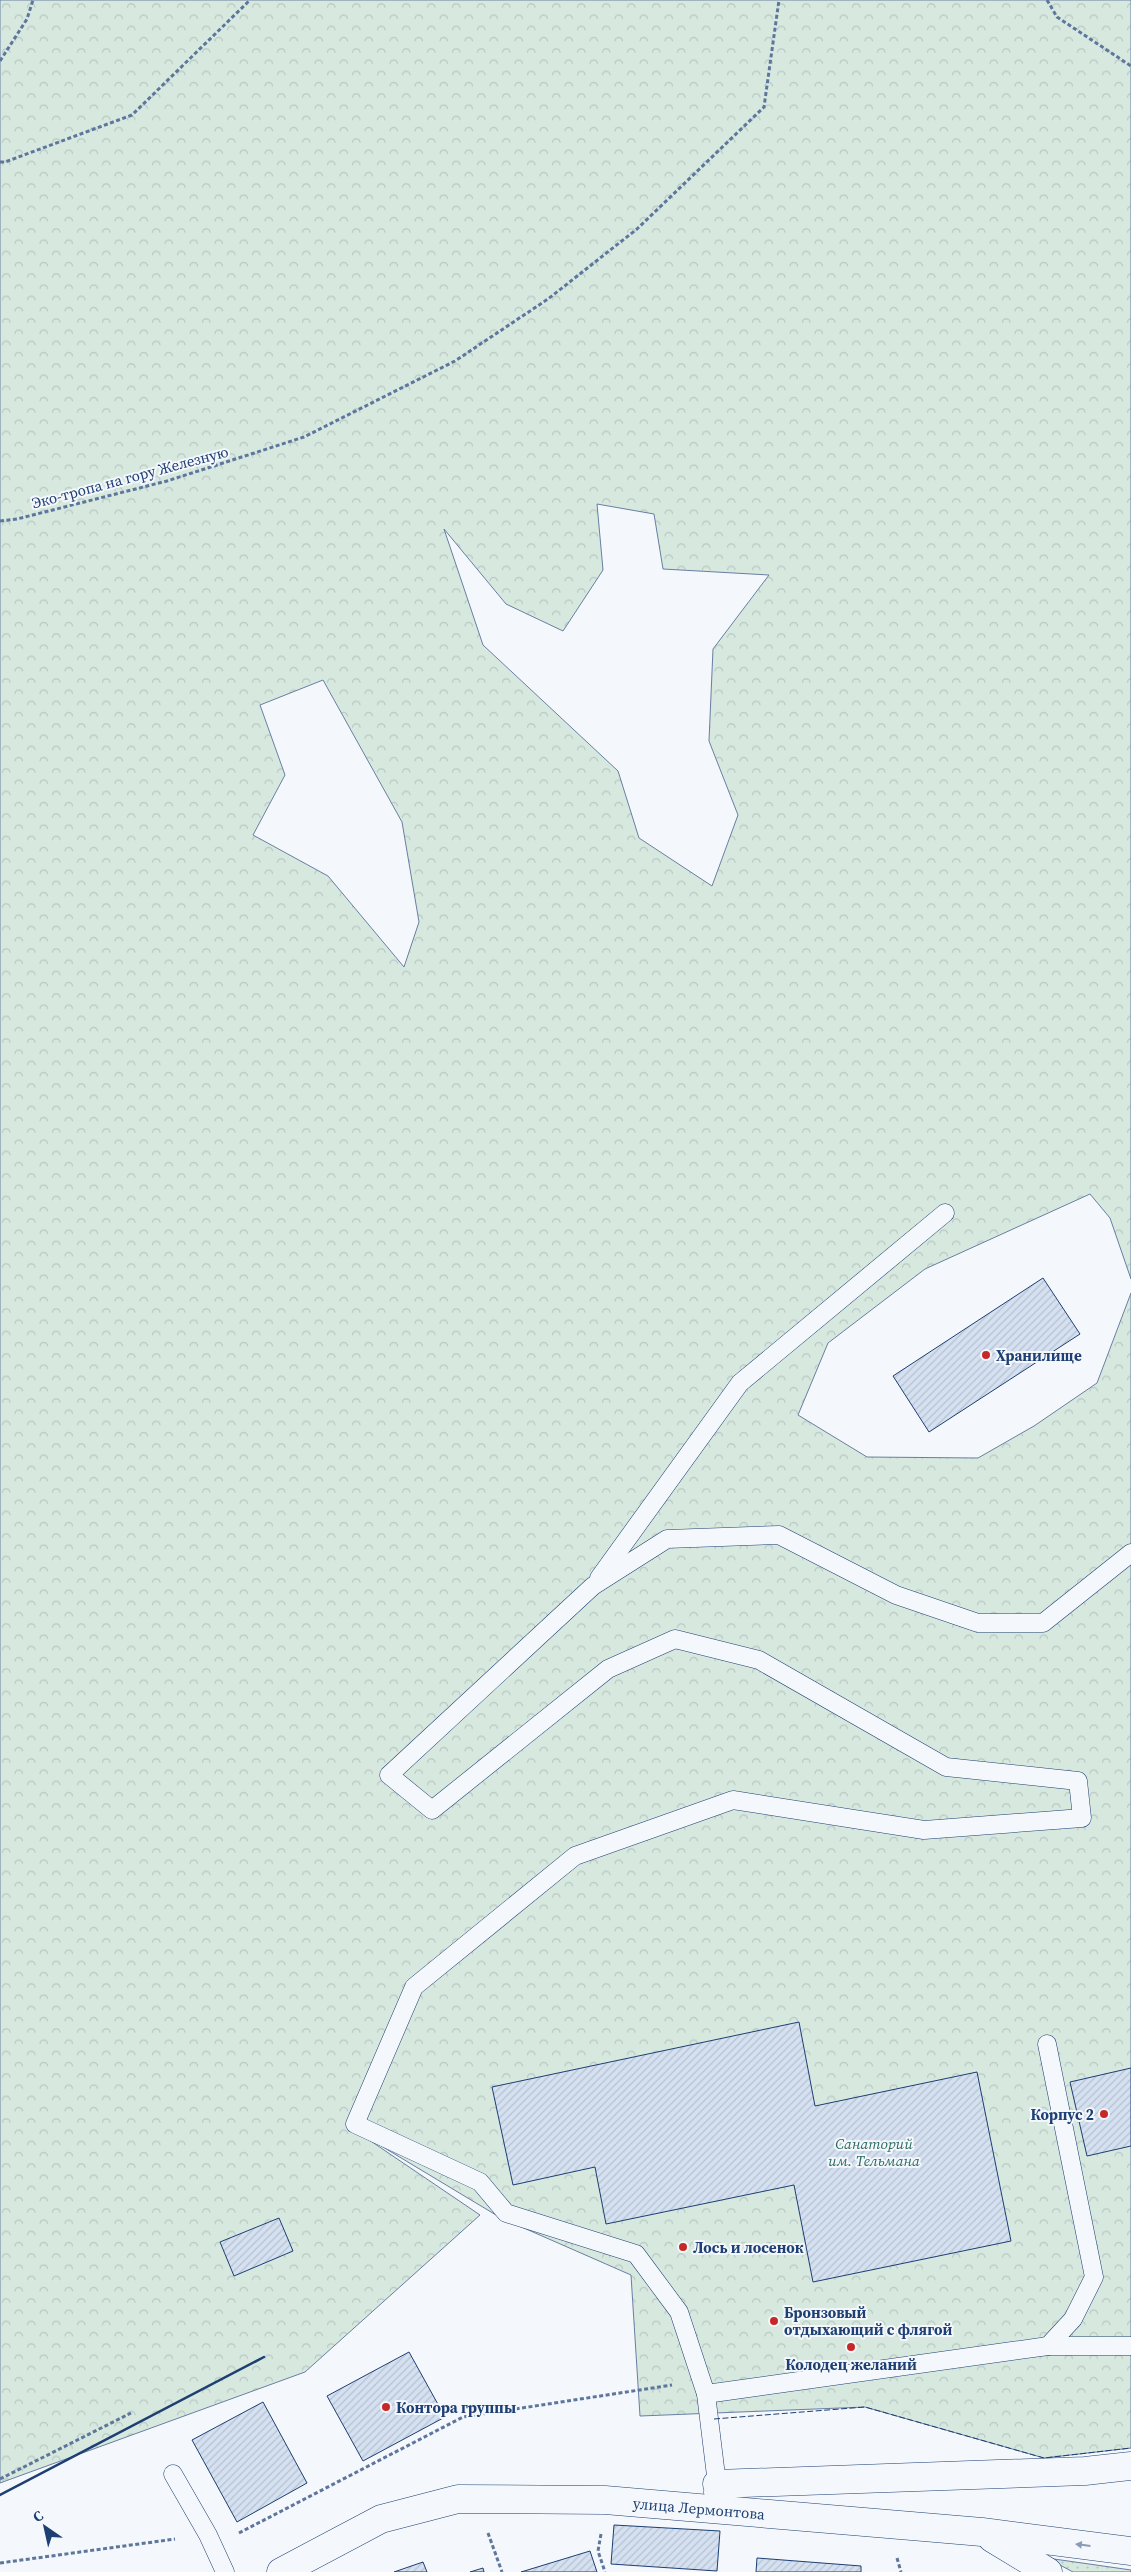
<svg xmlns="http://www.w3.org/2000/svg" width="1131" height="2572" font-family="'Source Serif 4',serif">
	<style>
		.grass { fill: url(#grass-dots); stroke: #687fa3 }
		.forest { fill: url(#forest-crowns); stroke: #687fa3; fill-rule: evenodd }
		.building { fill: url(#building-hatch); stroke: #1d3f73 }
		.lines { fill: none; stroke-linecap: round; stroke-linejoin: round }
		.lane-casing { stroke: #1d3f73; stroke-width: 19 }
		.street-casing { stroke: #1d3f73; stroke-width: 29 }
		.path { stroke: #5e769c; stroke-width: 3; stroke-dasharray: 4 2.5; stroke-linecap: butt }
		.lane { stroke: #f4f7fb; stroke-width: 18 }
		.street { stroke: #f4f7fb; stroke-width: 28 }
		.fence { stroke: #1d3f73; stroke-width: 1; stroke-dasharray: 6 2.5; stroke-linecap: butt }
		.wall { stroke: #1d3f73; stroke-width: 2.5 }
		.oneway { fill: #889bb7 }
		.poi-dot { fill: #c62828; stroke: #f4f7fb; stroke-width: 2 }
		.labels { text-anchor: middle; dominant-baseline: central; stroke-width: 4; stroke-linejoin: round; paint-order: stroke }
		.street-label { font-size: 15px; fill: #1d3f73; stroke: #f4f7fb }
		.poi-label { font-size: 15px; font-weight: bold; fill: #1d3f73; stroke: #f4f7fb; text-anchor: start }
		.park-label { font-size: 15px; font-style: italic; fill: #2c6c60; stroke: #f4f7fb }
	</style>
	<defs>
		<pattern id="grass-dots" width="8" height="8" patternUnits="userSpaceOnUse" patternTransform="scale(1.25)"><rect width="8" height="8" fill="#d7e8df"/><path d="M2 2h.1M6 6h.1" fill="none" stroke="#b8c8c3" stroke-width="1.8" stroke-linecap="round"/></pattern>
		<pattern id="forest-crowns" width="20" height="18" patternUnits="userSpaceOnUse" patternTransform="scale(1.25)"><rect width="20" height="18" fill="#d7e8df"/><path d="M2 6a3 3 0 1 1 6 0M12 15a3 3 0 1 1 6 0" fill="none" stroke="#b8c8c3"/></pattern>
		<pattern id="building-hatch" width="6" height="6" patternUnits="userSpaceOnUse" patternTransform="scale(1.25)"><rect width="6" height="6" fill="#d5e0f0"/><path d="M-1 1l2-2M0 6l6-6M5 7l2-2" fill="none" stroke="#b6c1d1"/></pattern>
	</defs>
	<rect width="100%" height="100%" fill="#f4f7fb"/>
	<path class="grass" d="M1047 2558 1131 2570V2572H1073Z"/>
	<path class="forest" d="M0 0H1131V1279L1110 1218 1090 1194 925 1269 828 1343 798 1415 867 1457 978 1458 1034 1426 1097 1383 1131 1293V2448L1044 2458 865 2407 640 2416 631 2275 501 2218 353 2129 480 2215 305 2372 0 2483ZM597 504 654 514 663 569 769 575 713 649 709 741 738 815 712 886 639 838 618 771 483 645 444 529 506 604 563 631 603 570ZM323 680 402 822 419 922 404 967 328 876 253 835 285 775 260 705Z"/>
	<g class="building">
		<path d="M1043 1278 1080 1334 929 1432 893 1376Z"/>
		<path d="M799 2022 815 2106 977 2072 1011 2241 813 2282 794 2185 606 2224 595 2167 513 2185 492 2087Z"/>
		<path d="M1131 2068V2146L1087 2156 1070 2082Z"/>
		<path d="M279 2218 293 2251 234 2276 220 2242Z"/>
		<path d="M409 2352 445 2417 363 2461 327 2396Z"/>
		<path d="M263 2402 307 2483 237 2522 192 2440Z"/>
		<path d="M614 2525 720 2531 717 2571 611 2564Z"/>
		<path d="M590 2551 597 2572H521Z"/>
		<path d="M757 2558 861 2566V2572H756Z"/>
		<path d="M423 2562 427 2572H394Z"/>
		<path d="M483 2568 484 2572H470Z"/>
	</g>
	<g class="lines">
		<defs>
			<g id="lane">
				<path d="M599 1578 740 1383 945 1213"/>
				<path d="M1047 2044 1094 2277 1073 2319 1048 2346"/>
				<path d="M706 2394 1048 2346H1131"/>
				<path d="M173 2474 208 2535 225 2572"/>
				<path d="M713 2492 717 2484 706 2394 679 2312 636 2254 506 2213 480 2182 355 2124 414 1987 575 1856 733 1800 924 1830 1082 1818 1078 1781 946 1767 759 1660 675 1639 608 1669 432 1810 389 1775 593 1586 667 1539 779 1535 896 1595 978 1623H1043L1131 1553"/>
			</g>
			<g id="street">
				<path d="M717 2484 1085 2471 1131 2466"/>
				<path d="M992 2538 1048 2572"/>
				<path id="s1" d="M281 2572 381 2519 458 2499 605 2500 982 2532 1131 2551"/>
			</g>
		</defs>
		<use href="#lane" class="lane-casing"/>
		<use href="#street" class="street-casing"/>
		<g class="path">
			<path d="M1047 0 1057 17 1131 66"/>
			<path d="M0 61 27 19 33 0"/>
			<path d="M0 162H5L132 115 250 0"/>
			<path d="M0 521 17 519 167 481 304 437 455 361 548 299 637 229 764 107 779 0"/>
			<path d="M0 2479 131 2413"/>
			<path d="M239 2533 463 2417 672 2385"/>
			<path d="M488 2533 502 2572"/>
			<path d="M601 2534 598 2551 605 2572"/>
			<path d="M897 2558 901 2572"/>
			<path d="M0 2563 175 2539"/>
		</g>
		<use href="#lane" class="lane"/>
		<use href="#street" class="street"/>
		<path class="fence" d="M714 2419 865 2407 1044 2458 1131 2448"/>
		<path class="wall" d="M0 2495 264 2357"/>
	</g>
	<defs><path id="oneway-solid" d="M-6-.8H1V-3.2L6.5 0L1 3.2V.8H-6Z" transform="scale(1.25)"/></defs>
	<use class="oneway" href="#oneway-solid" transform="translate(1083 2545) rotate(-173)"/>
	<g class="poi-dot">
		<circle cx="986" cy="1355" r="5"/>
		<circle cx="1104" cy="2114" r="5"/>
		<circle cx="683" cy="2247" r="5"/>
		<circle cx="774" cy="2321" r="5"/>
		<circle cx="851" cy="2347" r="5"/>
		<circle cx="386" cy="2407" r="5"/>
	</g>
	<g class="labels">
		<g class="street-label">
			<text transform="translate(130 477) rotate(-15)">Эко-тропа на гору Железную</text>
			<text stroke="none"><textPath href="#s1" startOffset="434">улица Лермонтова</textPath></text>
		</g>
		<g class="poi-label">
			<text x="996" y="1355">Хранилище</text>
			<text x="1094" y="2114" text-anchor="end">Корпус 2</text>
			<text x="693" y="2247">Лось и лосенок</text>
			<text x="784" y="2312">Бронзовый<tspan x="784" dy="17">отдыхающий с флягой</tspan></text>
			<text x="851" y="2364" text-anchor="middle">Колодец желаний</text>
			<text x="396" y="2407">Контора группы</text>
		</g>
		<g class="park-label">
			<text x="874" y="2143">Санаторий<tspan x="874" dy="17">им. Тельмана</tspan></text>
		</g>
	</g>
	<g transform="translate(45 2527) rotate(326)" stroke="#f4f7fb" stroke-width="4" paint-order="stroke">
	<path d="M0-4L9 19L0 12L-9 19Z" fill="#1d3f73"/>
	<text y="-8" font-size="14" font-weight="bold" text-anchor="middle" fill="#1d3f73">С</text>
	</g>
</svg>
